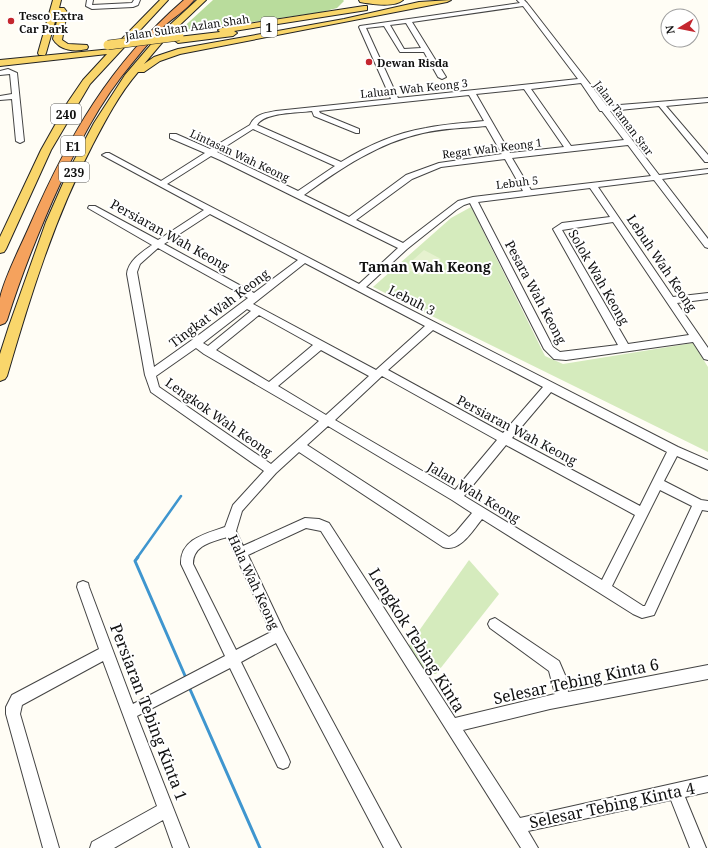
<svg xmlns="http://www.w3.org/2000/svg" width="708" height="848" font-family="'Noto Serif',serif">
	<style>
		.green { fill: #d5ebbd }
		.forest { fill: #b9dc9c }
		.pitch { fill: #e6f2cf }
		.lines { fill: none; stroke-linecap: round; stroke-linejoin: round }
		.stream-far1 { stroke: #3f96cf; stroke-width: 2.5 }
		.stream { stroke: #3f96cf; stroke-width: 3 }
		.minor-casing { stroke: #444; stroke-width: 2 }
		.major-casing { stroke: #222; stroke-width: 2 }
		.highway-casing { stroke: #222; stroke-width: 2 }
		.minor { fill: #fff; fill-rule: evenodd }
		.major { fill: #f9d66b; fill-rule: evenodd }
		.highway { fill: #f5a25d; fill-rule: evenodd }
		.major-bridge-casing { stroke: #222; stroke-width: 10; stroke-linecap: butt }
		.major-bridge { stroke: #f9d66b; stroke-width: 9 }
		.poi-dot { fill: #c4262e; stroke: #fff; stroke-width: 1.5 }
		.labels { text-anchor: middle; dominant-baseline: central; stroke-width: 4; stroke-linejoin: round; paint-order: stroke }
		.far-poi-label { font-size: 11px; font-weight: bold; fill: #111; stroke: #fff; text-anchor: start }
		.far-street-label { font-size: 11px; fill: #111; stroke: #fff }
		.shield { fill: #fff; stroke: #585858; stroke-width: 1 }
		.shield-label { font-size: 12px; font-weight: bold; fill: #111 }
		.street-label { font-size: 13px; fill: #111; stroke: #fff }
		.neighbourhood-label { font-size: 14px; font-weight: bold; fill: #111; stroke: #fff }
		.near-street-label { font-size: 16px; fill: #111; stroke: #fff }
	</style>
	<rect width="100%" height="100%" fill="#fffdf5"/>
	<g class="green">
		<path d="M471 207 545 356 563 364 693 343 708 367V452L373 287 451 218Z"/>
		<path d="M469 560 499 594 436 674H424L409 645Z"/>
	</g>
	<path class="forest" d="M213 0H343L344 1 337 8 322 12 177 33Z"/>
	<path class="pitch" d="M424 250 441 259 422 276 404 268Z"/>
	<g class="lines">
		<path class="stream-far1" d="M137 558 181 496"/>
		<g class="stream">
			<path d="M138 557 135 561 186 678"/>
			<path d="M189 687 260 848"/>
		</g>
		<defs>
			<g id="minor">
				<path d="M87 0H93L92 5 132 3 134 0H140L138 5 133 7 92 9 86 6Z"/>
				<path d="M517 0H524L527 3 607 106 708 98V102L666 106 708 155V162H705L659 106 610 111 659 175 708 169V173L662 179 708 239V248L705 247 654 180 598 187 673 297 708 293V299L677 303 708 348V360L704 359 693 342 566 360 554 359 544 349 470 203 464 205 456 210 407 249 366 287 678 447 708 460V470L677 456 664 481 701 500 708 501V511L702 510 654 615 642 618 633 614 482 519C473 530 460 553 443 547L299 452 276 473 242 511 236 531 243 546 305 518 319 519 329 523 455 718 555 694 549 671 490 628 488 624 490 620 495 618 559 661 565 675 568 692 708 665V679L550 709 463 730 520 818 708 776V792L685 797 706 848H690L671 800 528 831 538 848H521L321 531 306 528 248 555 284 631 401 848H384L276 643 241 662 288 757 290 762 288 767 283 769 278 767 230 668 137 716 189 848H173L163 820 114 848H90L92 842 157 806 103 661 22 705 20 714 59 848H43L6 714V707L12 695 99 649 77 587 78 583 83 581 88 583 89 587 133 704 225 656 181 564C180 539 205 534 225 527L233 505 264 471 151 392 145 375 127 274C128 261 142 252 152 245L88 208 89 206H95L158 240 204 210 102 155 106 153H109L161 181 205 153 170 138V134H176L210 149 250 125C255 114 265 113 276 111L391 99 359 27 360 26 520 3ZM523 6 578 79 398 98 366 28 384 26 400 52H424L438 77 442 79 446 77 412 22ZM406 23 421 48 404 49 390 25ZM581 83 600 111H602L624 140 571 146 531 89ZM524 89 564 147 510 153 476 94ZM469 95 484 121C465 123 445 124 426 128 395 133 367 146 341 162L257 125C264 112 298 113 312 111L314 116 356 133H359V129L320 113 319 111ZM486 126 502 154 439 163 406 175 349 217 304 195C341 168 378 143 423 133 444 128 465 128 486 126ZM253 129 335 166 298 191 217 152ZM628 145 651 176 531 190 512 158ZM211 156 220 160 398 248 359 284 167 184ZM505 159 523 191 473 197 458 201 403 243 356 220 412 179 441 167ZM590 188 610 217 562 223 553 229 618 345 560 352 553 347 478 202ZM210 214 298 260 254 293 164 244ZM613 222 689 335 628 344 562 230ZM158 248 248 298 192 340 154 367 137 272 140 264ZM305 263 425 326 376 370 253 304ZM247 309 251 311 208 346 203 343ZM259 315 313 345 269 382 216 350ZM433 330 543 387 503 433 388 370ZM196 348 204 354 319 421 271 464 159 387 156 376ZM321 350 369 376 326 415 278 386ZM382 376 497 440 455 490 335 420ZM551 392 667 452 640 506 512 438ZM328 426 452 500 472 513 456 532 449 537 307 445ZM506 445 635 515 602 580 464 496ZM660 490 692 506 645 606H643L612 586ZM227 537 271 632 236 650 193 564C193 545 212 542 227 537Z"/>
				<path d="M8 69 17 73 24 141 20 143 16 141 12 99 0 100V96L12 94 10 74 0 75V71Z"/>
			</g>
			<g id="major">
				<path d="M53 0H61L59 8H64L67 12 62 40 68 44 87 45 88 47 87 49C75 52 60 51 53 39L59 12 58 11 46 53 45 55H39L38 53Z"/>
				<path d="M160 0H168L90 84 51 150 6 249 4 252 0 253V237L41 150 68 102 83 80 107 54 0 66V60L112 49Z"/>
				<path d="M197 0H206L166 38 144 64 154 57 178 49 344 19 419 2 451 0 447 2 180 54 160 61 144 72H138C119 94 105 121 92 146 54 219 30 297 7 376L5 379 0 381V354L9 326 46 222 68 172 94 123 125 75 160 34Z"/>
				<path d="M359 0H403C394 8 371 4 360 2Z"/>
				<path d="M364 6H367V10L234 31 237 33 233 36 178 43 174 40 178 37 220 32 218 30 222 28Z"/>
			</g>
			<path id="highway" d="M184 0H194C186 10 174 17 164 26 149 42 135 59 121 77 89 119 66 169 45 218 31 251 18 285 7 320L5 323 0 325C0 316 0 306 0 298 5 276 21 246 30 225 69 136 109 65 184 0Z"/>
		</defs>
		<use href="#minor" class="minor-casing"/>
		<use href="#major" class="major-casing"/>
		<use href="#highway" class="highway-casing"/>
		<use href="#minor" class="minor"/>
		<use href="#major" class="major"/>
		<use href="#highway" class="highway"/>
		<defs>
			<path id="major-bridge" d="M108 45 179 36"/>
		</defs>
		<use href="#major-bridge" class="major-bridge-casing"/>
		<use href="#major-bridge" class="major-bridge"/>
	</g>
	<g class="poi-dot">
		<circle cx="11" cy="21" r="4"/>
		<circle cx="369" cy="62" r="4"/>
	</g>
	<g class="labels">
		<g class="far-poi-label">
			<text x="19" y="15">Tesco Extra<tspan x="19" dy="13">Car Park</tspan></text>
			<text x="377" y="62">Dewan Risda</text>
		</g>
		<g class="far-street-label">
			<text transform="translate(187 27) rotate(-8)">Jalan Sultan Azlan Shah</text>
			<text transform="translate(414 88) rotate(-6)">Laluan Wah Keong 3</text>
			<text transform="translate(624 118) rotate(53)">Jalan Taman Star</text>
			<text transform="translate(492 148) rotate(-7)">Regat Wah Keong 1</text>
			<text transform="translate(240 155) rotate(25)">Lintasan Wah Keong</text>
			<text transform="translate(517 182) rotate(-7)">Lebuh 5</text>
		</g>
		<g class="shield">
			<rect x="261" y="17" width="16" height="20" rx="3"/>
			<rect x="51" y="104" width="30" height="20" rx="3"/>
			<rect x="61" y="136" width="24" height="20" rx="3"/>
			<rect x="59" y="162" width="30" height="20" rx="3"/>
		</g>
		<g class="shield-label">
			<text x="269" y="27">1</text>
			<text x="66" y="114">240</text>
			<text x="73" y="146">E1</text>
			<text x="74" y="172">239</text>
		</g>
		<g class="street-label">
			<text transform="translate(170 235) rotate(29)">Persiaran Wah Keong</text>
			<text transform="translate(662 263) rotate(56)">Lebuh Wah Keong</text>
			<text transform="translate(599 277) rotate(60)">Solok Wah Keong</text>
			<text transform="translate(536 292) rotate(62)">Pesara Wah Keong</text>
			<text transform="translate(412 300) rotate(27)">Lebuh 3</text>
			<text transform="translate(219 308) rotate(-37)">Tingkat Wah Keong</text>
			<text transform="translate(219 417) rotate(35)">Lengkok Wah Keong</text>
			<text transform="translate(517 430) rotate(28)">Persiaran Wah Keong</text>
			<text transform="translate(474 492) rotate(31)">Jalan Wah Keong</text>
			<text transform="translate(254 582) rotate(65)">Hala Wah Keong</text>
		</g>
		<g class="neighbourhood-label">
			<text x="425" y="266">Taman Wah Keong</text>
		</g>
		<g class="near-street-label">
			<text transform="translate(417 640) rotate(58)">Lengkok Tebing Kinta</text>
			<text transform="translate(576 681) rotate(-12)">Selesar Tebing Kinta 6</text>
			<text transform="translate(149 712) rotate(69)">Persiaran Tebing Kinta 1</text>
			<text transform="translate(612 805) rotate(-12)">Selesar Tebing Kinta 4</text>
		</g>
	</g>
	<g transform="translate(680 28) rotate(260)"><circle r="19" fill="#ffffff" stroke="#a0a0a0"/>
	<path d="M0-3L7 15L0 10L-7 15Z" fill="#c4262e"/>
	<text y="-6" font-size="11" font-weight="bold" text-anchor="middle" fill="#111111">N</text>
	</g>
</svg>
